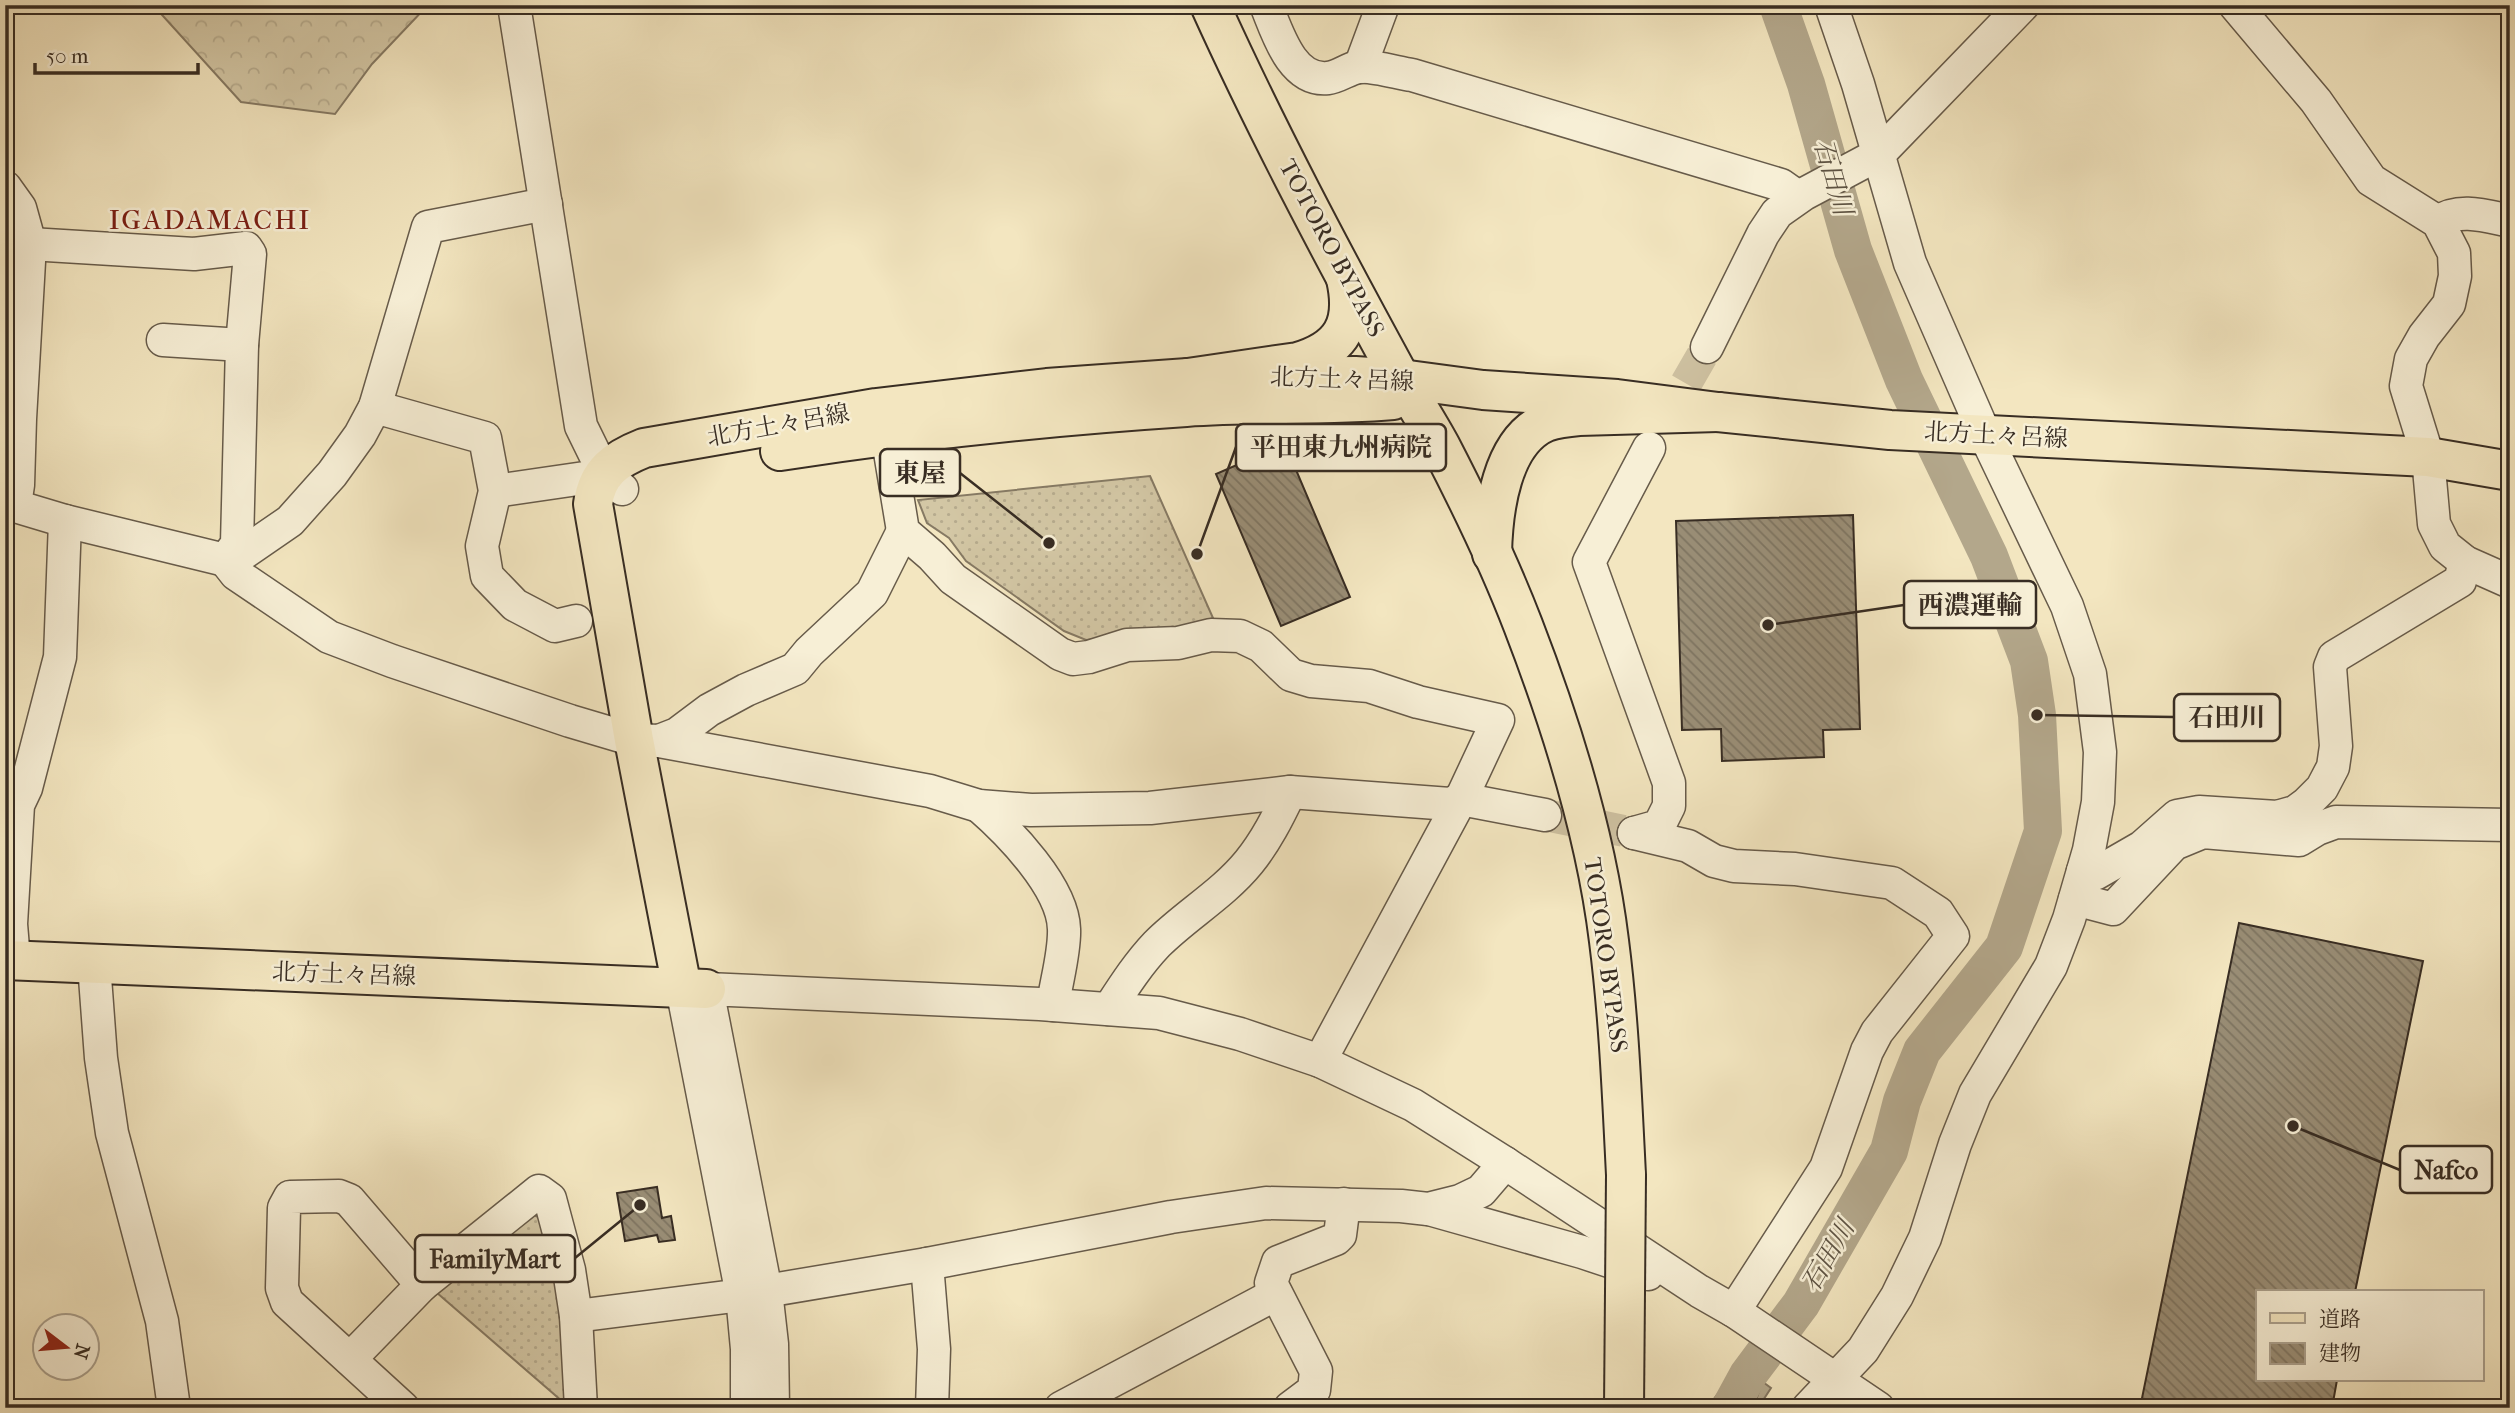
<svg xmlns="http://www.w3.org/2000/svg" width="2515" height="1413" font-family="'IM FELL French Canon','Noto Serif JP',serif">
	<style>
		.grass { fill: url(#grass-dots); stroke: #867a64; stroke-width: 2 }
		.forest { fill: url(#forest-crowns); stroke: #867a64; stroke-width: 2 }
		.water { fill: #b3a78b; stroke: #827661; stroke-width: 2 }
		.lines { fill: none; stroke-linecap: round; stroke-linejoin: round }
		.shore { stroke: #766a57; stroke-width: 2 }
		.river { stroke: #b3a78b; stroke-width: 38 }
		.building { fill: url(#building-back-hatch); stroke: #382d23; stroke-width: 2 }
		.minor-tunnel { stroke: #cec1a1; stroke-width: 32; stroke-dasharray: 32 16; stroke-linecap: butt }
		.minor-casing { stroke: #675b4a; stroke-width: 35 }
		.major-casing { stroke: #382d23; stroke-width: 42 }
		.highway-casing { stroke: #382d23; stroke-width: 42 }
		.minor { stroke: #f7efd6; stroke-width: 32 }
		.major { stroke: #f3e6c0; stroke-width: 38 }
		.highway { stroke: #f3e6c0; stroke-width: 38 }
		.highway-bridge-casing { stroke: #382d23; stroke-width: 42; stroke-linecap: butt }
		.highway-bridge { stroke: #f3e6c0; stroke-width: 38 }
		.labels { text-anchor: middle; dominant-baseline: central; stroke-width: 5; stroke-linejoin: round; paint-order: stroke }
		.street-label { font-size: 24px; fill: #382d23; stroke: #f7efd6 }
		.water-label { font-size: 26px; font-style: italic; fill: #5d5242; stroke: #f7efd6 }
		.quarter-label { font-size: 28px; letter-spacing: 2px; fill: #7a1f14; stroke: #f7efd6 }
		.leader { fill: none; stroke: #382d23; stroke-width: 2.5 }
		.callout-dot { fill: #382d23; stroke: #f7efd6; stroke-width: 2.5 }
		.callout { fill: #f7efd6; stroke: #382d23; stroke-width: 2.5 }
		.callout-label { font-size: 26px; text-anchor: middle; font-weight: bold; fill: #382d23 }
	</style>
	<defs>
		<pattern id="grass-dots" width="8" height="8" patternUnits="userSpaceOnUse" patternTransform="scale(1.75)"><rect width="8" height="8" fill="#d3c7a5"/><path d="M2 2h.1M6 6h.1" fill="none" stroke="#b6ab8e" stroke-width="1.8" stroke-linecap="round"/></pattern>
		<pattern id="forest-crowns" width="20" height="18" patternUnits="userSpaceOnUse" patternTransform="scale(1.75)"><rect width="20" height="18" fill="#d3c7a5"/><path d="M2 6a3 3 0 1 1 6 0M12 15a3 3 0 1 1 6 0" fill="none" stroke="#b6ab8e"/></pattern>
		<pattern id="building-back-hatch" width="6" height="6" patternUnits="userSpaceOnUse" patternTransform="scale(1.75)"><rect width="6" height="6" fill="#998d75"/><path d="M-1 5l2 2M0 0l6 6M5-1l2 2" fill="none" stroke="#7e7460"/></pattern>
	</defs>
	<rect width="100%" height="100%" fill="#f3e6c0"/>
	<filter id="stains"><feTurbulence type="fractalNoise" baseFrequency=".00286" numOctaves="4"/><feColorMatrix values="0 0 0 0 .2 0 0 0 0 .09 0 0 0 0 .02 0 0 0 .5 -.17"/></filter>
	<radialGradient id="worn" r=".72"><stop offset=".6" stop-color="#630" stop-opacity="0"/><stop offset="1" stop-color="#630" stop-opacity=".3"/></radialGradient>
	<g class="grass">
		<path d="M1150 476 1213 618 1192 627 1086 640 1064 631 966 561 949 538 927 523 918 500Z"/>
		<path d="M530 1214 550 1221 570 1408 436 1292Z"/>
	</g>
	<path class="forest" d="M153 5H428L372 64 335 114 241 102Z"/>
	<path class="water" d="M1740 1365 1771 1388 1758 1408H1707Z"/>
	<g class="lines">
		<path class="shore" d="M1716 1408 1742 1376 1760 1389 1753 1408"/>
		<path class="river" d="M1730 1408 1748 1375 1801 1304 1889 1151 1902 1101 1922 1051 2004 947 2043 831 2037 715 2029 661 1989 556 1904 380 1853 250 1806 84 1778 5"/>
	</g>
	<g class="building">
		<path d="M1285 444 1350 597 1281 626 1216 474Z"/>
		<path d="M1853 515 1860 729 1823 730 1824 757 1722 761 1721 729 1682 730 1676 521Z"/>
		<path d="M2239 923 2423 961 2355 1292H2258V1380H2337L2332 1408H2140Z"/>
		<path d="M657 1187 662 1218 671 1216 675 1240 659 1242 657 1235 625 1241 617 1193Z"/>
	</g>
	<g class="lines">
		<g class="minor-tunnel">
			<path d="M1662 425 1707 347"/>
			<path d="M1545 815 1634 833"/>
		</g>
		<defs>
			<g id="minor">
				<path d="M514 5 581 426 605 475 622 489"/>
				<path d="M1266 5C1277 31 1291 82 1328 78 1338 77 1348 69 1358 67 1371 65 1398 73 1412 75L1781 185 1798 197"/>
				<path d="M2235 5 2316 101 2371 180 2438 222 2454 253 2455 276 2449 304 2424 336 2411 359 2406 386 2428 457 2434 524 2445 546 2465 562 2510 582"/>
				<path d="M1360 67 1383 5"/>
				<path d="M5 187 20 208 30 244 20 419 18 485 15 505"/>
				<path d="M2438 222C2459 207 2486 216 2510 221"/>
				<path d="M30 244 194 254 246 248 250 254 242 345 237 544 225 560"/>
				<path d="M163 340 242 345"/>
				<path d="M1707 347 1763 234 1777 213 1804 194 1879 154 2023 5"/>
				<path d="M375 407 485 438 495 491 482 546 487 576 515 605 555 626 576 621"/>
				<path d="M879 416 887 434 903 531 932 556 953 579 1060 654 1073 659 1089 657 1127 645 1178 643 1211 635 1240 636 1261 646 1291 675 1311 681 1369 686 1418 702 1498 720 1461 799 1320 1061"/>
				<path d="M495 491 605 475"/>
				<path d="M5 503 65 521 225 560 245 552 290 521 332 474 360 435 375 407 428 227 546 204"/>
				<path d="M225 560 236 574 329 637 392 661 570 721 634 740 659 741 930 791 979 806 1031 810 1150 808 1290 792 1450 804 1461 799 1545 815"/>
				<path d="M659 741 677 734 709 710 746 690 795 669 809 652 872 593 903 531"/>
				<path d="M979 806C1009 832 1063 887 1064 929 1065 952 1056 982 1053 1005"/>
				<path d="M1634 833 1688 846 1714 861 1734 866 1795 869 1892 883 1938 913 1953 936 1877 1032 1867 1051 1826 1168 1734 1311"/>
				<path d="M1634 833 1659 826 1669 806V783L1589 562 1649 448"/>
				<path d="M2083 871 2095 874 2142 847 2177 816 2199 812 2277 817 2295 812 2306 804 2322 788 2333 767 2336 746 2330 667 2334 657 2460 581 2465 562"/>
				<path d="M2075 899 2113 909 2174 844 2203 832 2299 840 2317 829 2336 822 2510 825"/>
				<path d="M14 960 11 924 18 805 26 788 60 657 65 521"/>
				<path d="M94 964 101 1058 112 1133 162 1321 174 1408"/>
				<path d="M682 988 742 1295 747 1349V1408"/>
				<path d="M1109 1009C1124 986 1138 964 1157 944 1186 915 1223 894 1249 862 1266 841 1278 817 1290 792"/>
				<path d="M1429 1209 1582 1252 1648 1274"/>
				<path d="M927 1264 934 1349 932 1408"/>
				<path d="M576 1316 742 1295 927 1264 1171 1217 1266 1203 1401 1206 1428 1209 1460 1201 1481 1191 1505 1163"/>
				<path d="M350 1359 422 1285"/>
				<path d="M403 1408 287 1302 282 1288 284 1208 290 1197 339 1196 349 1200 422 1285 539 1191 550 1199 569 1270 576 1316 581 1408"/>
				<path d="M773 1408 772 1344 766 1291 707 989 1040 1004 1159 1013 1240 1034 1320 1061 1413 1105 1505 1163 1699 1291 1734 1311 1878 1408"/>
				<path d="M1061 1408 1276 1294"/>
				<path d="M1290 1408 1314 1390 1316 1371 1271 1283 1278 1262 1336 1239 1340 1235 1344 1204"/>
				<path d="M1808 1408 1863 1350 1897 1296 1925 1238 1955 1144 1975 1094 2051 966 2069 919 2089 850 2098 802 2100 752 2090 674 2067 606 1985 435 1910 263 1858 84 1831 5"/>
			</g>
			<g id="major">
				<path d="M780 451C915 430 1050 416 1186 407 1255 402 1324 406 1393 400"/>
				<path d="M5 960 706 989"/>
				<path d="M682 988 634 740 593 504C597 472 616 459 644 448L876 408 1047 388 1188 378 1355 376 1401 379 1483 390 1617 399 1718 412 1890 430 2428 457 2510 471"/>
			</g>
			<g id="highway">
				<path d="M1210 5C1267 131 1333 255 1399 376 1413 400 1428 423 1441 447 1471 505 1500 565 1523 625 1562 726 1596 834 1609 941 1619 1019 1622 1097 1626 1175"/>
				<path d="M1188 378 1298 362C1342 349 1356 324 1346 279"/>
				<path d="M1492 554C1493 511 1501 441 1546 422 1557 418 1567 417 1579 416L1718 412"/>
			</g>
		</defs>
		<use href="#minor" class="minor-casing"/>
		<use href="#major" class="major-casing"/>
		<use href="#highway" class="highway-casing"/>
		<use href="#minor" class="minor"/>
		<use href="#major" class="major"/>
		<use href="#highway" class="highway"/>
		<defs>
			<path id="highway-bridge" d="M1624 1408 1626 1175"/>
		</defs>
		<use href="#highway-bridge" class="highway-bridge-casing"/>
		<use href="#highway-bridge" class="highway-bridge"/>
	</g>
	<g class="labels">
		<g class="street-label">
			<text transform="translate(1332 248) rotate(62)">TOTORO BYPASS</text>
			<text transform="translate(1342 379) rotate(2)">北方土々呂線</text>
			<text transform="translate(778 425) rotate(-10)">北方土々呂線</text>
			<text transform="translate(1996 435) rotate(3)">北方土々呂線</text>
			<text transform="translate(1606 955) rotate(82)">TOTORO BYPASS</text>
			<text transform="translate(344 974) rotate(2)">北方土々呂線</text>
		</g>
		<g class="water-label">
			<text transform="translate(1833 177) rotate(74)">石田川</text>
			<text transform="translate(1828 1256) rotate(-60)">石田川</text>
		</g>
		<g class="quarter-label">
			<text x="210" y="219">IGADAMACHI</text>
		</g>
	</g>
	<path class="leader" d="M1197 554L1236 447M1049 543L960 473M1768 625L1904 605M2037 715L2174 717M2293 1126L2400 1170M640 1205L575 1258"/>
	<g class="callout-dot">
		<circle cx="1197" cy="554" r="7"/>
		<circle cx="1049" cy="543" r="7"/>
		<circle cx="1768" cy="625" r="7"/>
		<circle cx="2037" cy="715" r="7"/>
		<circle cx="2293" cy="1126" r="7"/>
		<circle cx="640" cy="1205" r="7"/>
	</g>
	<g class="callout">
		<rect x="1236" y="424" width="210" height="47" rx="7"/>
		<rect x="880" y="449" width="80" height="47" rx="7"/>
		<rect x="1904" y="581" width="132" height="47" rx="7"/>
		<rect x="2174" y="694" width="106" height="47" rx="7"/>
		<rect x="2400" y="1146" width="92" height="47" rx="7"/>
		<rect x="415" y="1235" width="160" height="47" rx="7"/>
	</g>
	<g class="callout-label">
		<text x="1341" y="456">平田東九州病院</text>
		<text x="920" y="482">東屋</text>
		<text x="1970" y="614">西濃運輸</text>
		<text x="2227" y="726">石田川</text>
		<text x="2446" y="1179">Nafco</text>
		<text x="495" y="1268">FamilyMart</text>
	</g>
	<rect width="2515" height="1413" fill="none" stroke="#f3e6c0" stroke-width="28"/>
	<rect x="7" y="7" width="2501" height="1399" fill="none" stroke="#382d23" stroke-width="3.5"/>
	<rect x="14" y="14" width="2487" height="1385" fill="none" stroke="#382d23" stroke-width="2"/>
	<rect x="2256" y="1290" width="228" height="91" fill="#f7efd6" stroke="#aba18e" stroke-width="2"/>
	<rect x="2270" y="1313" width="35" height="10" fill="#f3e6c0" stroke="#aba18e" stroke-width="2"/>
	<text x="2319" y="1326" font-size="21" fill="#382d23">道路</text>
	<rect x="2270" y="1343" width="35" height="21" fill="url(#building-back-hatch)" stroke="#aba18e" stroke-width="2"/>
	<text x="2319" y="1360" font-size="21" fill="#382d23">建物</text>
	<g transform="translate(66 1347) rotate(106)"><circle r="33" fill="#f7efd6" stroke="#aba18e" stroke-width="2"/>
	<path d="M0-5L12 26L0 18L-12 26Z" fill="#8f2418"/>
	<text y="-10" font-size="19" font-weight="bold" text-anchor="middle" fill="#382d23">N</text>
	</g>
	<path d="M35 63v10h163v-10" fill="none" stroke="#382d23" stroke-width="3.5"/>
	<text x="46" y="63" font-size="21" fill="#382d23" stroke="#f7efd6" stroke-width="5" paint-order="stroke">50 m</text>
	<rect width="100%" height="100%" filter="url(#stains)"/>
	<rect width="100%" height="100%" fill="url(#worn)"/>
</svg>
